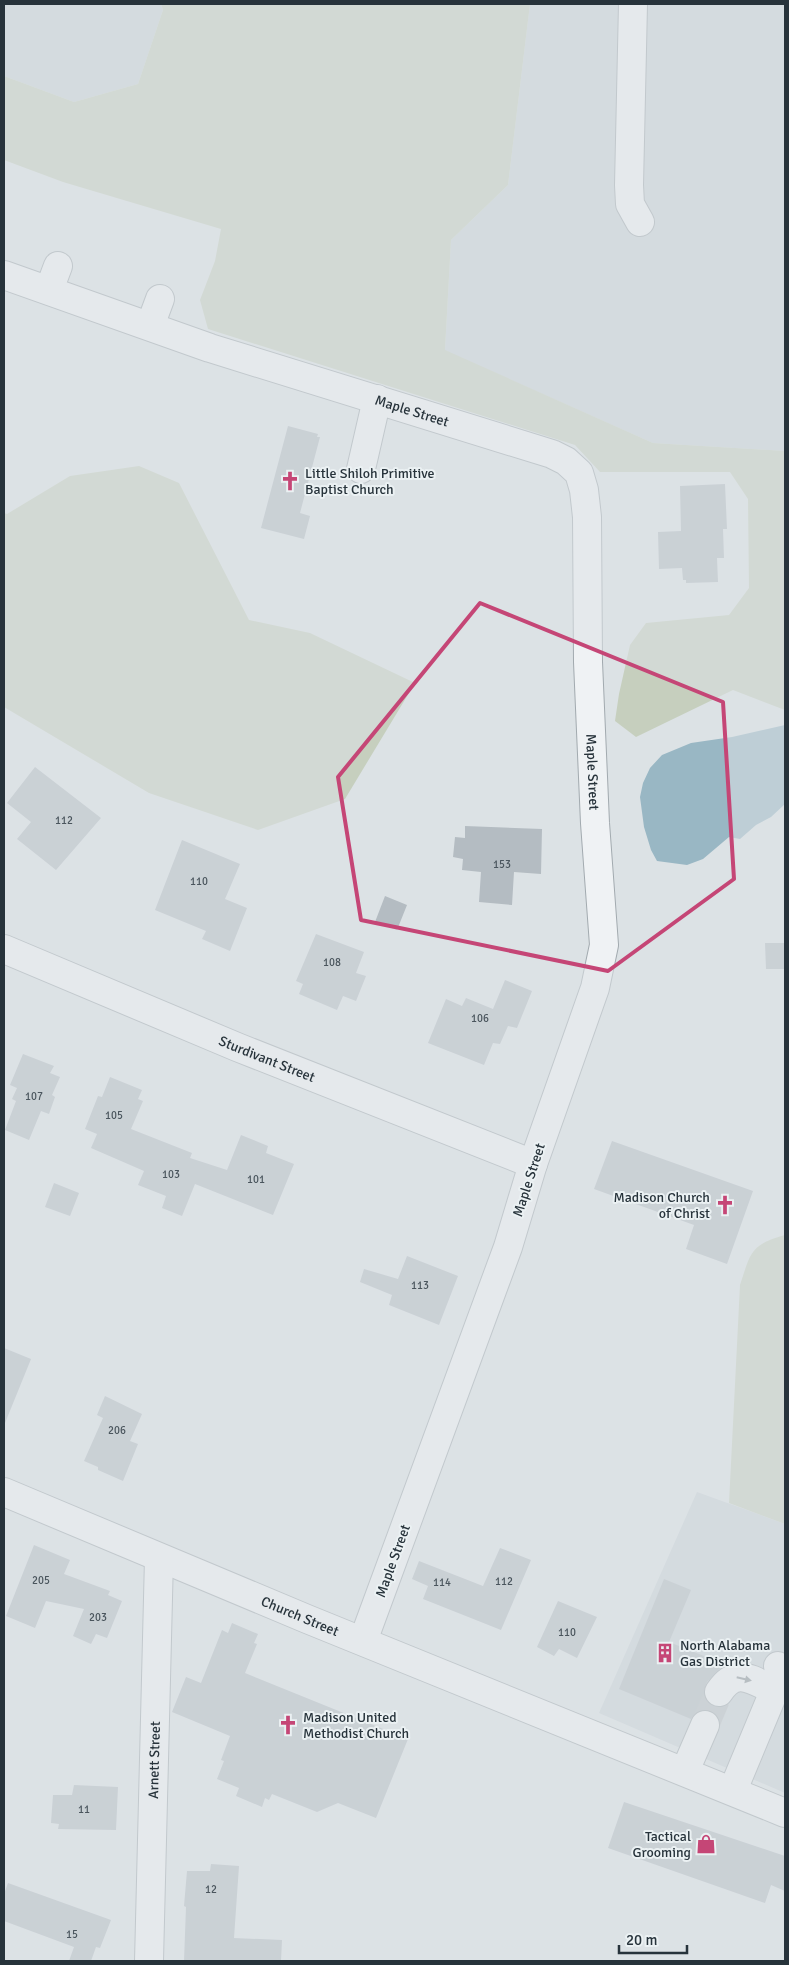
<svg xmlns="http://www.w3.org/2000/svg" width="789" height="1965" font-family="Signika,sans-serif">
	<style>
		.built { fill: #cad2d7 }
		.green { fill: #c6cfbe }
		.water { fill: #99b7c4 }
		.building { fill: #b4bcc2 }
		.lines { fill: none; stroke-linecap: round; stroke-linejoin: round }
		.minor-tunnel { stroke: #b8bfc3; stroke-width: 28; stroke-dasharray: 28 14; stroke-linecap: butt }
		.minor-casing { stroke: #a2aaaf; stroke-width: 30 }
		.minor { stroke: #eff2f4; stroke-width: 28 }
		.oneway { fill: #8b9298 }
		.marked { fill: none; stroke: #c54676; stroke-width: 4; stroke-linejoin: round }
		.labels { text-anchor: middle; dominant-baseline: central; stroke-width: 4; stroke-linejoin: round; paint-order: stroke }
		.number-label { font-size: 11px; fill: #4a555d }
		.street-label { font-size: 14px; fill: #27333b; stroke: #ebf1f3 }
		.poi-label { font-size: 14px; fill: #27333b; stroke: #ebf1f3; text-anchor: start }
	</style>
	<rect width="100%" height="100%" fill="#dce2e5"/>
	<g class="built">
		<path d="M4 4H161L163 10 138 84 74 102 4 76Z"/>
		<path d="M530 4H785V451L653 443 445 351 451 240 508 185Z"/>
		<path d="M697 1492 785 1524V1793L599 1713Z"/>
	</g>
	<g class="green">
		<path d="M161 4H530L508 185 451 240 445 350 653 443 785 451V710L733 690 636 737 615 721 619 694 630 645 646 623 729 615 749 588 748 499 730 472H600L575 445 208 329 200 300 215 261 221 229 63 182 4 160V76L74 102 138 84 163 10Z"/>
		<path d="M139 466 179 483 249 620 310 633 415 683 345 799 258 830 149 793 4 707V513L7 514 70 476Z"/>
		<path d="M785 1235V1524L729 1503 740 1285C751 1252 750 1245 785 1235Z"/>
	</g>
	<path class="water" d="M785 725V804L771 817 756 825 740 839 729 837 703 859 687 865 657 861 651 850 644 827 640 797 643 783 650 768 662 755 691 743 732 737Z"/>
	<g class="building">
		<path d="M288 426 318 434 317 437H320L300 513 310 516 304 539 261 528Z"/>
		<path d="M725 484 727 529H723L724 558H717L718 582 686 583V580H683L682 568 659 569 658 532 681 531 680 486Z"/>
		<path d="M35 767 101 818 56 870 17 839 31 822 7 803Z"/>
		<path d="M465 826 542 829 541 874 514 872 512 905 479 902 481 872 462 870 463 859 453 857 455 837 465 838Z"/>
		<path d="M182 840 240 864 225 899 247 908 230 951 202 939 206 931 155 910Z"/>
		<path d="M385 896 407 905 397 930 375 922Z"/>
		<path d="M316 934 364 952 356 973 366 976 356 1001 343 996 337 1010 299 994 303 984 296 981Z"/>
		<path d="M765 943H785V969H766Z"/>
		<path d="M505 980 532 991 517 1028 508 1026 500 1044 493 1043 484 1065 428 1043 446 999 462 1006 466 998 493 1009Z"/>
		<path d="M23 1054 54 1066 50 1073 60 1077 52 1095 55 1097 49 1114 41 1111 29 1140 5 1130 16 1101 12 1099 17 1088 10 1085Z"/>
		<path d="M110 1077 142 1090 138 1099 143 1101 131 1129 192 1153 190 1158 227 1170 241 1135 268 1146 266 1153 294 1164 273 1215 195 1184 182 1216 162 1208 166 1196 138 1185 144 1171 91 1148 97 1134 85 1129 98 1096 102 1097Z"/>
		<path d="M612 1141 753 1191 727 1264 686 1249 694 1225 594 1189Z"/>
		<path d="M54 1183 79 1193 70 1216 45 1207Z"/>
		<path d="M407 1256 458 1276 439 1325 389 1305 392 1295 360 1282 364 1269 398 1279Z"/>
		<path d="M4 1348 31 1359 5 1423H4Z"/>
		<path d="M105 1396 142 1414 130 1441 138 1444 123 1481 98 1470V1467L84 1461 103 1418 97 1415Z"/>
		<path d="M34 1545 70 1560 64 1574 110 1591 108 1595 122 1601 107 1638 96 1634 91 1644 73 1636 84 1609 46 1601 35 1628 6 1616Z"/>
		<path d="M500 1548 531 1560 501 1630 423 1599 428 1586 412 1579 419 1561 483 1586Z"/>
		<path d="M664 1579 691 1590 669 1642 724 1664 707 1682 704 1690 705 1698 710 1704 717 1707 726 1706 720 1721 717 1715 711 1711 704 1709 696 1712 691 1719 619 1689Z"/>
		<path d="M558 1601 597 1617 577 1658 559 1649 554 1656 537 1647Z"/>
		<path d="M232 1623 258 1634 254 1643 257 1644 245 1673 408 1739 376 1818 338 1803 317 1812 272 1794 269 1800 265 1798 262 1807 236 1796 239 1788 217 1779 224 1761 221 1760 230 1736 172 1712 186 1677 201 1683 222 1630 228 1633Z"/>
		<path d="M74 1785 118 1787 116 1830 58 1829 59 1824 51 1823 53 1795H72Z"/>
		<path d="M624 1802 785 1856V1891L771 1885 765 1903 608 1848Z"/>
		<path d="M211 1864 239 1866 234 1938 282 1940 281 1961H184L186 1907 184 1906 187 1871H210Z"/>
		<path d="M8 1883 111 1920 100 1948 96 1947 91 1961H69L74 1947 4 1921V1894Z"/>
	</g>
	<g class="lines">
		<path class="minor-tunnel" d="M705 1725 719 1692"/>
		<defs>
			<g id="minor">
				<path d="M633 4 629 185 630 204 640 222"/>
				<path id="s1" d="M4 275 210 348 552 454 566 461 579 473 584 490 587 517 588 662 595 823 604 945 595 988 533 1164 508 1247 363 1641"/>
				<path d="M49 290 58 266"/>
				<path d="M150 326 160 299"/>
				<path d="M361 469 377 399"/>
				<path id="s2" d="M4 949 237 1047 533 1164"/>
				<path id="s3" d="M4 1492 307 1619 785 1813"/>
				<path d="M719 1692C736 1666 752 1680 774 1690"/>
				<path d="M685 1771 705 1725"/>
				<path d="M733 1790 780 1677 778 1666"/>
				<path id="s4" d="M149 1961 159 1558"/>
			</g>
		</defs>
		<use href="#minor" class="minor-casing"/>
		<use href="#minor" class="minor"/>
	</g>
	<defs><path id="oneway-solid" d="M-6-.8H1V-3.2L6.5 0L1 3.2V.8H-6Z" transform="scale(1.25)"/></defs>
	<use class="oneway" href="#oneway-solid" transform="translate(744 1679) rotate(13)"/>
	<path d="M0 0H789V1965H0ZM480 603 723 702 734 879 608 971 361 920 338 777Z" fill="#dce2e5" fill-opacity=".55" fill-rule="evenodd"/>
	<path class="marked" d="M480 603 723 702 734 879 608 971 361 920 338 777Z"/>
	<defs>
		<symbol id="church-bare" viewBox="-9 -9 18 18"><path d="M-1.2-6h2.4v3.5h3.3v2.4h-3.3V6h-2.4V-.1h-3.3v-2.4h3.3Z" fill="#c54676" stroke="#ebf1f3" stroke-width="2.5" paint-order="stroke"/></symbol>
		<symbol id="building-bare" viewBox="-9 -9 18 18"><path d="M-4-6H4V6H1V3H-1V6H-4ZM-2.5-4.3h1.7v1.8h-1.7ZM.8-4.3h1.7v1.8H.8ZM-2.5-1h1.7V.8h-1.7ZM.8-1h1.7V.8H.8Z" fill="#c54676" stroke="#ebf1f3" stroke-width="2.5" paint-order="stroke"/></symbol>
		<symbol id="shop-bare" viewBox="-9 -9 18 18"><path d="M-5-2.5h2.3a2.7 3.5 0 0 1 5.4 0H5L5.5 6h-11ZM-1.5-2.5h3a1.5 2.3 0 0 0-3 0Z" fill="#c54676" stroke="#ebf1f3" stroke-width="2.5" paint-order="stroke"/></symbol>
	</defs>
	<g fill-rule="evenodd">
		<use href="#church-bare" x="276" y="467" width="28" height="28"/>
		<use href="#church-bare" x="711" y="1191" width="28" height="28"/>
		<use href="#building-bare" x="651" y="1639" width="28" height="28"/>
		<use href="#church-bare" x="274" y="1711" width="28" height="28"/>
		<use href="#shop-bare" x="692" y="1830" width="28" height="28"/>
	</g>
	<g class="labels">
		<g class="number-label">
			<text x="64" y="820">112</text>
			<text x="502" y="864">153</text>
			<text x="199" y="881">110</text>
			<text x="332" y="962">108</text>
			<text x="480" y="1018">106</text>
			<text x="34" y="1096">107</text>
			<text x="114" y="1115">105</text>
			<text x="171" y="1174">103</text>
			<text x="256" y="1179">101</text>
			<text x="420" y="1285">113</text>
			<text x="117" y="1430">206</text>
			<text x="41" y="1580">205</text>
			<text x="504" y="1581">112</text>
			<text x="442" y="1582">114</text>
			<text x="98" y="1617">203</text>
			<text x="567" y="1632">110</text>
			<text x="84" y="1809">11</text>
			<text x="211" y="1889">12</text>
			<text x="72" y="1934">15</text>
		</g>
		<g class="street-label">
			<text stroke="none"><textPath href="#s1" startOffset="430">Maple Street</textPath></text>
			<text stroke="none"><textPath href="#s1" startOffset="910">Maple Street</textPath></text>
			<text stroke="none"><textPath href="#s2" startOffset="285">Sturdivant Street</textPath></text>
			<text transform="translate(529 1180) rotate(-72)">Maple Street</text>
			<text transform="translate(393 1561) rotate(-70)">Maple Street</text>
			<text stroke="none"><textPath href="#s3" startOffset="321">Church Street</textPath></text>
			<text stroke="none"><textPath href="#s4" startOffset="201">Arnett Street</textPath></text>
		</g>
		<g class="poi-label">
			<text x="305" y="473">Little Shiloh Primitive<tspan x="305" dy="16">Baptist Church</tspan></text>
			<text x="710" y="1197" text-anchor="end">Madison Church<tspan x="710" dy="16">of Christ</tspan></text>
			<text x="680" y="1645">North Alabama<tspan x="680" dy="16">Gas District</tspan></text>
			<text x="303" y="1717">Madison United<tspan x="303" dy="16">Methodist Church</tspan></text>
			<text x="691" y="1836" text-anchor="end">Tactical<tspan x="691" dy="16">Grooming</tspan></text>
		</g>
	</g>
	<rect width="789" height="1965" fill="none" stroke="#27333b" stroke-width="10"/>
	<path d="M619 1945v8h68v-8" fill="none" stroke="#27333b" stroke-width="2.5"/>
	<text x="626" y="1945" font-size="15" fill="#27333b" stroke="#ebf1f3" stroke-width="4" paint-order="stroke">20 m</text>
</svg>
